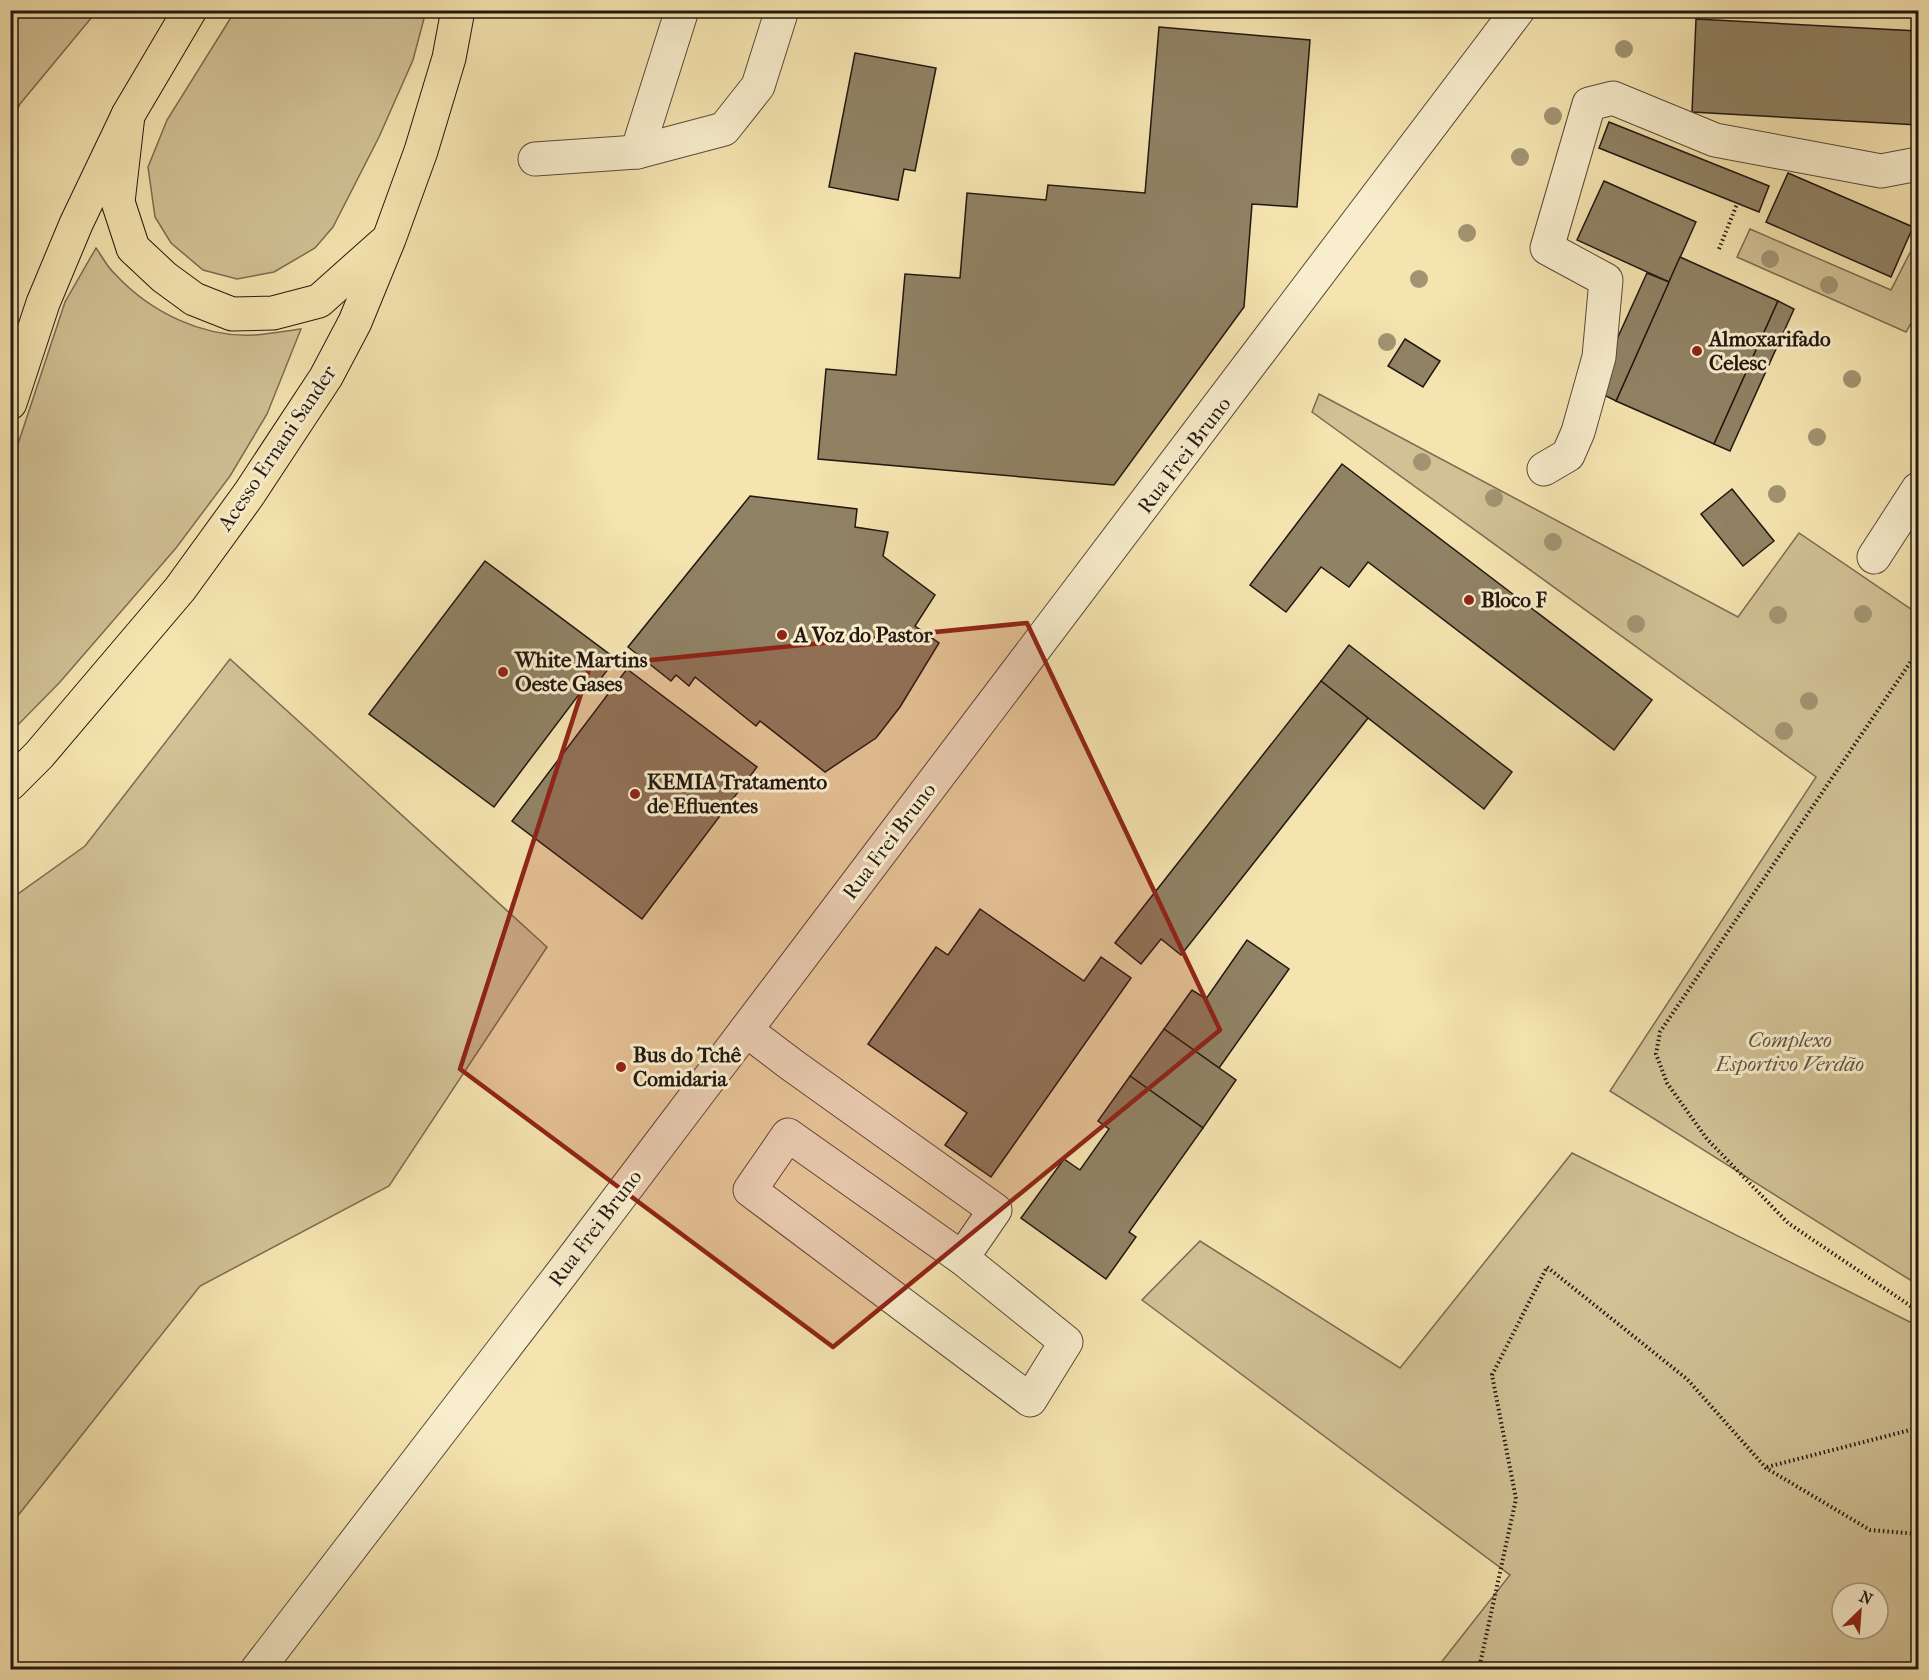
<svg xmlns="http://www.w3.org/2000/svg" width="1929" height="1680" font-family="'IM FELL French Canon',serif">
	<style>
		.green { fill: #d1c195; stroke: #7a6c53; stroke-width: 1.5; fill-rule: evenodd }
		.building { fill: #908264; stroke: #221711; stroke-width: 1.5 }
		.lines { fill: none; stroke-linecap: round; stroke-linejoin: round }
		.minor-casing { stroke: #574a39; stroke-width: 35 }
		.highway-casing { stroke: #221711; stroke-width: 35 }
		.path { stroke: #221711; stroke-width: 4; stroke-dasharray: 1.5 3; stroke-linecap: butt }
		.minor { stroke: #f8edcc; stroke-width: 33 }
		.highway { stroke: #f5e4b0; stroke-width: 33 }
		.tree { fill: #a29472 }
		.marked { fill: #8f2418; fill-opacity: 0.2; stroke: #8f2418; stroke-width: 4.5; stroke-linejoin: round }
		.poi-dot { fill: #8f2418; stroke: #f8edcc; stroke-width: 2 }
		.labels { text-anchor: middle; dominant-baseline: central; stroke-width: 6; stroke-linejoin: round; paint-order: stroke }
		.poi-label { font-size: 21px; font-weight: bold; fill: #221711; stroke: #f8edcc; text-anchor: start }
		.street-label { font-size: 21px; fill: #221711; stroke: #f8edcc }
		.park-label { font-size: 21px; font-style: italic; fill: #5f523f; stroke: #f8edcc }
	</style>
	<rect width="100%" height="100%" fill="#f5e4b0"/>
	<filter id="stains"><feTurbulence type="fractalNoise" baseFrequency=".00333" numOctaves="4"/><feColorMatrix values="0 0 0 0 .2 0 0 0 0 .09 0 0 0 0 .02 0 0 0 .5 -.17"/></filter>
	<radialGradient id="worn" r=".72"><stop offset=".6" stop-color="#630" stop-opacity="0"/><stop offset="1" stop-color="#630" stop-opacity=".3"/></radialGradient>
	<g class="green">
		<path d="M11 10 97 11 20 104 11 123Z"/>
		<path d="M235 11H426L413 60 379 137 333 227 315 248 274 272 237 279 203 270 171 243 155 217 148 167 167 120Z"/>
		<path d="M1750 229 1891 290 1918 237V311L1906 332 1737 257Z"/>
		<path d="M96 248C102 256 107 267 115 274 150 312 203 338 255 335 270 334 286 331 301 329L267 414 230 476 176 548 60 682 11 732V478L17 447 65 302Z"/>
		<path d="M1319 394 1738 617 1799 533 1918 614V1285L1610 1091 1816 777 1312 412Z"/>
		<path d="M230 659 547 947 389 1186 200 1286 12 1523 11 899 85 846Z"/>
		<path d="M1572 1153 1918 1326V1669H1436L1510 1575 1142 1300 1200 1241 1400 1368ZM1842 1593H1878V1629H1842Z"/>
	</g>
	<g class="building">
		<path d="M1696 19 1918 31V125L1692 112Z"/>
		<path d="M1159 27 1310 40 1297 207 1252 204 1244 307 1114 485 818 459 826 369 896 375 905 274 960 278 967 193 1046 200 1048 185 1145 193Z"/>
		<path d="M855 53 936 68 915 171 904 169 898 200 829 187Z"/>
		<path d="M1609 122 1769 186 1759 212 1599 148Z"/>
		<path d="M1788 173 1913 227 1891 277 1766 222Z"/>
		<path d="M1604 181 1696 222 1669 282 1577 240Z"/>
		<path d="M1680 257 1778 301 1714 444 1616 401Z"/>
		<path d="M1647 273 1669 282 1616 401 1594 390Z"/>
		<path d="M1778 301 1794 309 1730 451 1714 444Z"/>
		<path d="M1405 339 1440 361 1423 387 1388 366Z"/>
		<path d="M1342 464 1652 700 1614 750 1368 562 1349 587 1321 567 1286 612 1250 585Z"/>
		<path d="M1732 489 1774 541 1743 566 1701 514Z"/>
		<path d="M750 496 857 509 855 527 888 532 883 556 935 595 915 626 939 643 900 707 876 738 825 772 760 721 756 726 695 677 689 686 676 675 671 681 628 647Z"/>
		<path d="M485 561 616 659 592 690 586 685 494 807 369 714Z"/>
		<path d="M1349 645 1512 772 1484 809 1321 681Z"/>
		<path d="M627 669 757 767 642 919 512 821Z"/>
		<path d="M1321 681 1368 718 1181 955 1161 939 1141 964 1115 943Z"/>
		<path d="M980 909 1084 981 1101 957 1131 978 991 1177 945 1145 967 1113 868 1044 936 947 948 955Z"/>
		<path d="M1247 940 1289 969 1219 1068 1164 1029 1192 990 1206 999Z"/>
		<path d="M1164 1029 1236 1080 1203 1128 1130 1076Z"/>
		<path d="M1130 1076 1203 1128 1129 1232 1136 1237 1106 1279 1021 1218 1064 1159 1080 1170 1109 1129 1098 1121Z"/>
	</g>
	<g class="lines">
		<defs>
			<g id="minor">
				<path d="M637 152 682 10"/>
				<path d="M535 159 637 152 724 129 758 86 782 10"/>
				<path d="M1544 469 1568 455 1578 432 1599 357 1606 280 1547 248 1589 104 1613 98 1715 140 1881 171 1918 164"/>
				<path d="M1874 557 1918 489"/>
				<path d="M746 1030 792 1065 995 1210 962 1258"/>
				<path d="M788 1135 962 1258 1066 1342 1030 1400 750 1190Z"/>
				<path d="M257 1670 565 1269 1518 10"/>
			</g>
			<g id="highway">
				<path d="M128 115 118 202 133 248 164 277 194 299 232 314 273 313 319 301 383 244"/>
				<path d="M10 403 43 303 76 224 128 115 190 10"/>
				<path d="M10 784 39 755 180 589 249 494 326 377 355 322 389 239 421 151 449 58 458 10"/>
			</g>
		</defs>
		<use href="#minor" class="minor-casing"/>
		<use href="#highway" class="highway-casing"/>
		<g class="path">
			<path d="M1719 249 1737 204"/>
			<path d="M1918 651 1660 1032 1656 1054 1667 1083 1707 1139 1788 1223 1918 1311"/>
			<path d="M1767 1467 1918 1428"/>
			<path d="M1482 1670 1480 1664 1516 1499 1492 1375 1547 1267 1687 1379 1766 1468 1870 1530 1918 1534"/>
		</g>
		<use href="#minor" class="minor"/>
		<use href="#highway" class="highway"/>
	</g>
	<g class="tree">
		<circle cx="1624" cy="49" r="9"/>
		<circle cx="1553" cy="116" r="9"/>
		<circle cx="1520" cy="157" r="9"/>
		<circle cx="1467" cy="233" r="9"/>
		<circle cx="1770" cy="259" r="9"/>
		<circle cx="1419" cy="279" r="9"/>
		<circle cx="1829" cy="285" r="9"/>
		<circle cx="1387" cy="342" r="9"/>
		<circle cx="1852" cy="379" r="9"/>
		<circle cx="1817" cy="437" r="9"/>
		<circle cx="1422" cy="462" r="9"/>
		<circle cx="1777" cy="494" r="9"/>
		<circle cx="1494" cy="498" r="9"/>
		<circle cx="1553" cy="542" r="9"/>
		<circle cx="1863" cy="614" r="9"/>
		<circle cx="1778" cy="615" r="9"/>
		<circle cx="1636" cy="624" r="9"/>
		<circle cx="1809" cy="701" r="9"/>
		<circle cx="1784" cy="731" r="9"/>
	</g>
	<path class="marked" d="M1027 623 1220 1030 833 1347 460 1069 590 666Z"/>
	<g class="poi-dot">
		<circle cx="1697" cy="351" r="6"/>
		<circle cx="1469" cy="600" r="6"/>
		<circle cx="782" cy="635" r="6"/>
		<circle cx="503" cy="672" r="6"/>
		<circle cx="635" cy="794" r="6"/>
		<circle cx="621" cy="1067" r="6"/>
	</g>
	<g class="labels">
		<g class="poi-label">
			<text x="1709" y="339">Almoxarifado<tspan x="1709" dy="24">Celesc</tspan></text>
			<text x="1481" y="600">Bloco F</text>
			<text x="794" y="635">A Voz do Pastor</text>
			<text x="515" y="660">White Martins<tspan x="515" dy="24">Oeste Gases</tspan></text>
			<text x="647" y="782">KEMIA Tratamento<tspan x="647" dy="24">de Efluentes</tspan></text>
			<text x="633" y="1055">Bus do Tchê<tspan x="633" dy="24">Comidaria</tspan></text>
		</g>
		<g class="street-label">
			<text transform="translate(277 448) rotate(-56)">Acesso Ernani Sander</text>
			<text transform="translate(1184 455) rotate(-53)">Rua Frei Bruno</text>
			<text transform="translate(889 841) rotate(-53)">Rua Frei Bruno</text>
			<text transform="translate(595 1228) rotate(-53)">Rua Frei Bruno</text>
		</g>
		<g class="park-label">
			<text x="1790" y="1040">Complexo<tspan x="1790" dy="24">Esportivo Verdão</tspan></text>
		</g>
	</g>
	<rect width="1929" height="1680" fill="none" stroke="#f5e4b0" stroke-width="36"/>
	<rect x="12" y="12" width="1905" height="1656" fill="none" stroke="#221711" stroke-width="3"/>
	<rect x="18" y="18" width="1893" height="1644" fill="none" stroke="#221711" stroke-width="1.5"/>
	<g transform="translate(1860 1611) rotate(25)"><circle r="28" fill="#f8edcc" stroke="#a29781" stroke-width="1.5"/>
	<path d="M0-4.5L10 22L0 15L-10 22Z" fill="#8f2418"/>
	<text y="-9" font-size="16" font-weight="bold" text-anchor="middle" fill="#221711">N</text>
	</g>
	<rect width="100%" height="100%" filter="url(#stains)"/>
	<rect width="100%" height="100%" fill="url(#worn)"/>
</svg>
